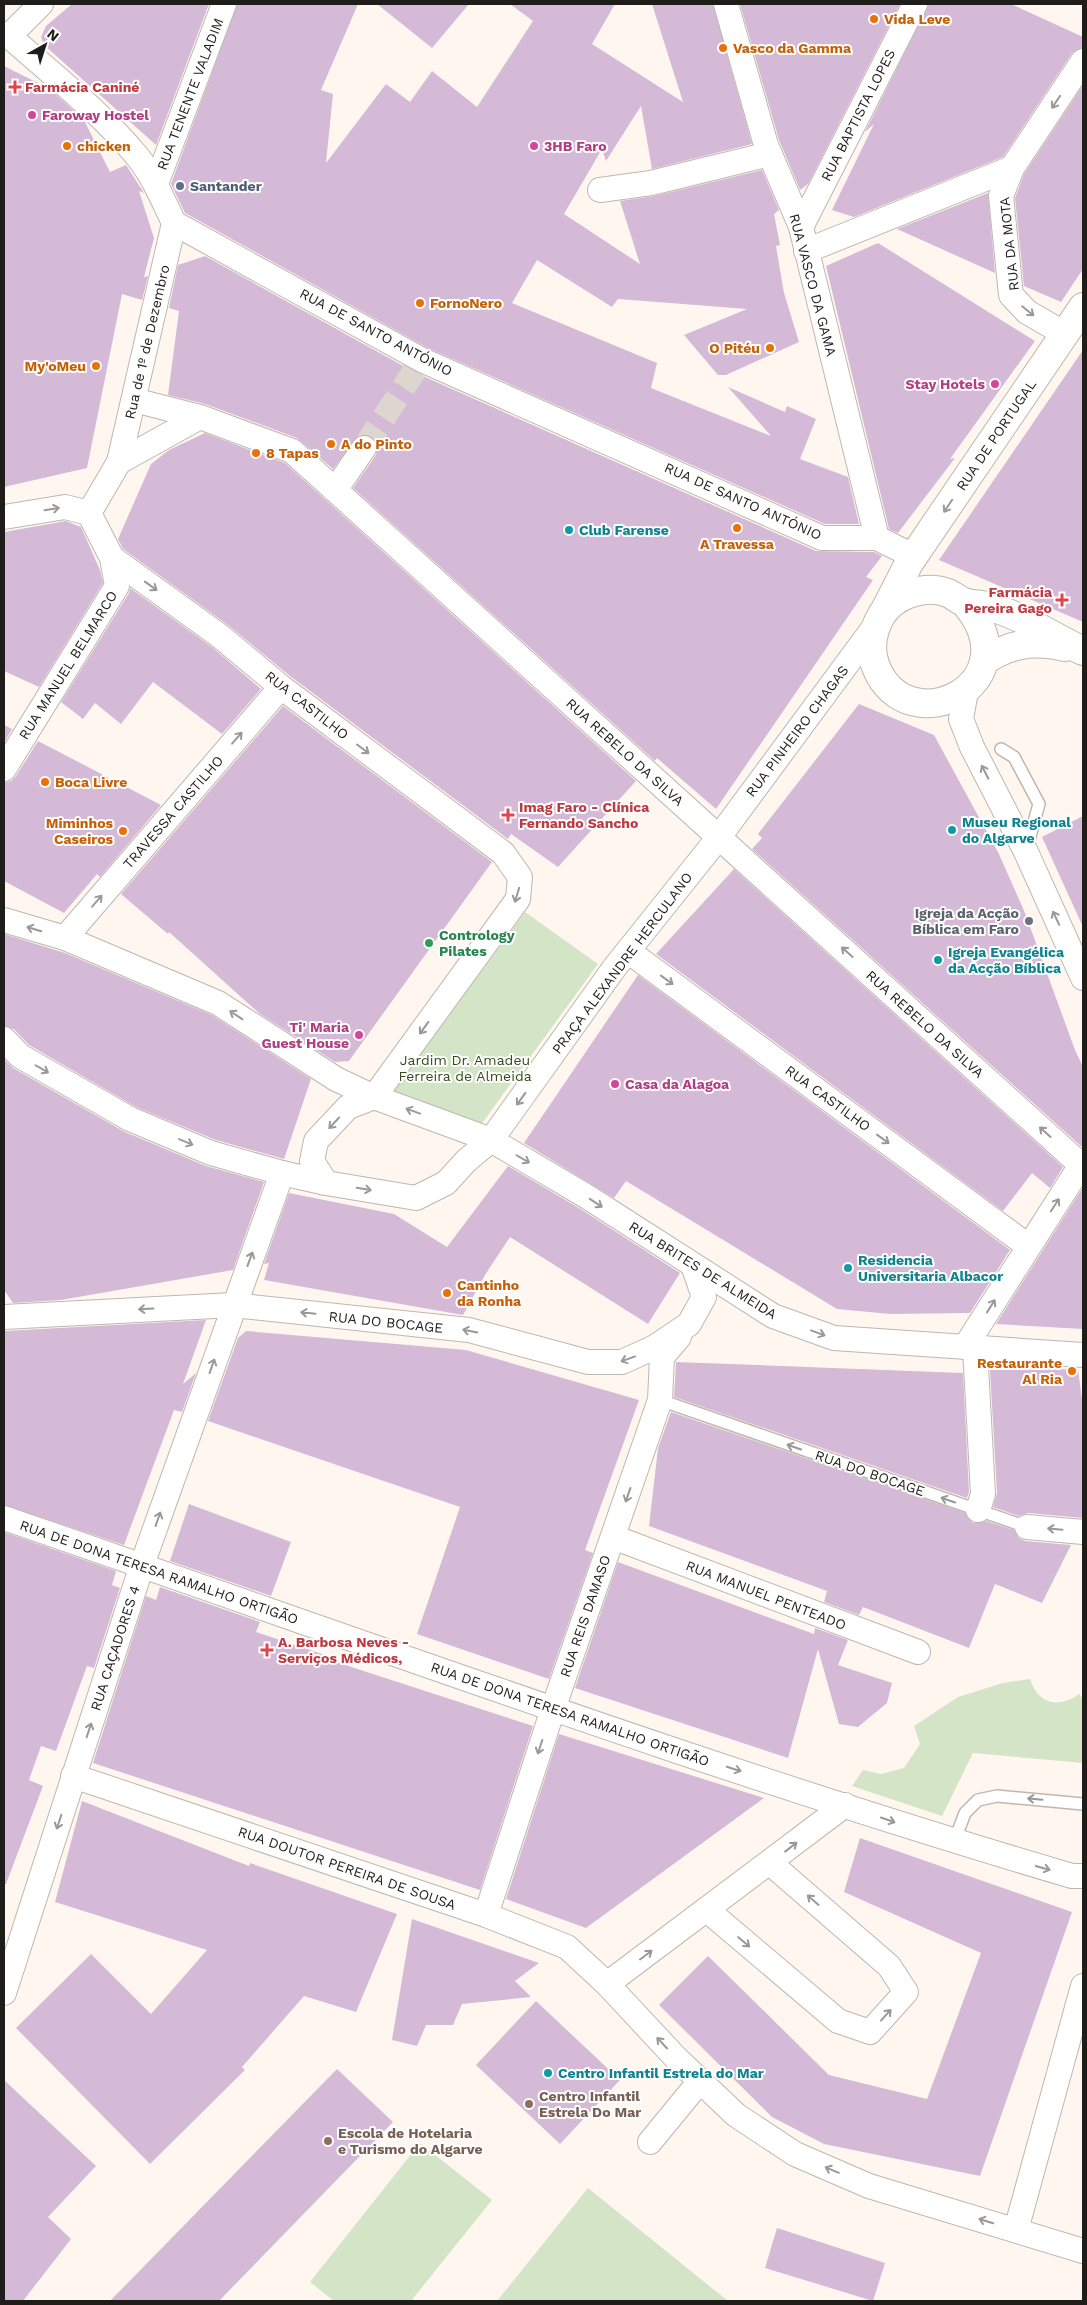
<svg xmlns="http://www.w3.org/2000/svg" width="1087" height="2305" font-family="'Work Sans',sans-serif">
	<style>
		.green { fill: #d4e4c7 }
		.building { fill: #d5bad7 }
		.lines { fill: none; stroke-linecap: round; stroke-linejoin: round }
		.street-tunnel { stroke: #ddd6cf; stroke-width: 24; stroke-dasharray: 24 12; stroke-linecap: butt }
		.lane-casing { stroke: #beb7af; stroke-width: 14 }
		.street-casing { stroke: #beb7af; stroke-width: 26 }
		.secondary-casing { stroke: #beb7af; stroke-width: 30 }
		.lane { stroke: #fff; stroke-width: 11 }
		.street { stroke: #fff; stroke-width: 24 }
		.secondary { stroke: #fff; stroke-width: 28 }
		.oneway { stroke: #9a9998 }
		.food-dot { fill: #e8710a; stroke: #fff; stroke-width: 2 }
		.health-dot { fill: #e0444e; stroke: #fff; stroke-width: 2 }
		.hotel-dot { fill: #d1479c; stroke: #fff; stroke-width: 2 }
		.service-dot { fill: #5c6f8a; stroke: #fff; stroke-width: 2 }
		.culture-dot { fill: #0f9aa8; stroke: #fff; stroke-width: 2 }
		.worship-dot { fill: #6b7280; stroke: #fff; stroke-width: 2 }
		.leisure-dot { fill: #2e9e5b; stroke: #fff; stroke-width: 2 }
		.education-dot { fill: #8d6e63; stroke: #fff; stroke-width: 2 }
		.labels { text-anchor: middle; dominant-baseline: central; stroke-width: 4; stroke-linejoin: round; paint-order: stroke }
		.food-label { font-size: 14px; font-weight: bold; fill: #c56008; stroke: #fff; text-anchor: start }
		.health-label { font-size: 14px; font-weight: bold; fill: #be3a42; stroke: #fff; text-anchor: start }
		.street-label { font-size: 14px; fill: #1f1d1a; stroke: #fff }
		.hotel-label { font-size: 14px; font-weight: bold; fill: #b23c85; stroke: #fff; text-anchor: start }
		.service-label { font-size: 14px; font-weight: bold; fill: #4e5e75; stroke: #fff; text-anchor: start }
		.culture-label { font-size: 14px; font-weight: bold; fill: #0d838f; stroke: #fff; text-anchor: start }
		.worship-label { font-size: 14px; font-weight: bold; fill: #5b616d; stroke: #fff; text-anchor: end }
		.leisure-label { font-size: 14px; font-weight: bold; fill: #27864d; stroke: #fff; text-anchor: start }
		.park-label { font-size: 14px; fill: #344b19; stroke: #fff }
		.education-label { font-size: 14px; font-weight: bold; fill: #785e54; stroke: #fff; text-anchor: start }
	</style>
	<rect width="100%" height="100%" fill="#fff7ef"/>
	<g class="green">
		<path d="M525 912 598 964 480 1126 391 1090Z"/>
		<path d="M1030 1679C1038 1704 1058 1709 1079 1694L1083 1699V1763L973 1753 942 1816 852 1786 863 1770 881 1774 904 1768 920 1744 914 1726 958 1697 1003 1683Z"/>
		<path d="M420 2143 492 2200 411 2301H334L310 2282Z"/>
		<path d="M588 2188 728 2301H497Z"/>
	</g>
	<g class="building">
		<path d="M72 4H209L156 145 44 45 41 37 46 26Z"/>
		<path d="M237 4H358L321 90 333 94 326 163 386 84 410 102 432 71 477 107 533 21 510 4H615L592 44 683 102 652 4H713L752 144 652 169 641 106 606 161 602 149 564 214 640 264 620 201 654 196 762 170 779 210 774 214 780 245 776 246 784 293 799 342 726 375H718L684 335 747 309 618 299 612 307 537 260 512 303 657 363 651 388 771 436 728 387 785 412 787 406 816 419 800 459 848 477 859 524H825L428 348 185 213 171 184Z"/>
		<path d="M377 4H469L432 48Z"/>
		<path d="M740 4H900L808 184 800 190 779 140Z"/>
		<path d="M929 4H1011L1083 37V47L1072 53 1003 157 854 217 832 210 874 124 865 132Z"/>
		<path d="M4 66 50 89 84 120 110 172 126 165 144 193 139 191 154 238 144 277 148 276 142 300 122 294 87 468 4 487Z"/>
		<path d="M1083 85V269L1061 302 1024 286 1015 198 1024 174Z"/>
		<path d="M988 193 995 273 897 229Z"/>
		<path d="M878 243 1035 341 950 459 955 458 898 533 889 529 826 266Z"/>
		<path d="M205 256 416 373 816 551 874 552 882 556 866 577 873 580 716 809 657 758 655 761 353 488 376 455 377 443 372 437 366 434 358 436 333 469 297 438 205 404 168 395 179 311 169 308 178 265Z"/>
		<path d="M1083 350V622L939 560Z"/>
		<path d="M205 433 285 463 636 781 558 867 511 834 508 839 290 676 228 625 123 549 118 539 151 464 169 450Z"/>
		<path d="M66 521 81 527 100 570 103 583 39 687 4 671V532Z"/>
		<path d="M130 588 212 647 261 689 222 734 153 682 121 724 95 703 83 719 61 702 129 593Z"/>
		<path d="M859 704 934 735 999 854 1025 913 1075 1050 1083 1067V1148L752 849 762 838 758 834Z"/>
		<path d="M283 706 492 862 349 1061 335 1062 260 1014 169 932 168 934 121 894Z"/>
		<path d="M4 725 12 729 4 743Z"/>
		<path d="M38 741 161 805 100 877 97 874 64 913 4 881V783L11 781 16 776Z"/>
		<path d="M1083 816V927L1042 837Z"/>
		<path d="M734 869 1063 1167 1050 1188 1032 1173 1003 1211 656 954Z"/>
		<path d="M4 934 65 953 212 1015 311 1079 284 1159 216 1140 136 1107 29 1045 14 1029 4 1026Z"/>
		<path d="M638 975 1010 1250 970 1313 890 1314 837 1309 626 1181 614 1198 524 1143Z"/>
		<path d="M4 1059 13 1068 125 1132 206 1166 264 1182 233 1270 61 1300 13 1303 4 1290Z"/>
		<path d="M508 1166 579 1208 680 1273 648 1324 510 1237 485 1275 463 1315 264 1280 269 1263 264 1264 289 1193 394 1214 447 1247Z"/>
		<path d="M1083 1187V1329L996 1324Z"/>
		<path d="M206 1320 183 1384 196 1373 182 1412 174 1410 124 1545 4 1505V1331Z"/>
		<path d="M246 1331 466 1350 639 1400 585 1550 593 1553 549 1679 417 1634 460 1507 208 1421 238 1338Z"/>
		<path d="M676 1362 963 1373 969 1492 967 1498 674 1397Z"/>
		<path d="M1078 1369 1083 1407V1518L1028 1513 1019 1516 993 1507 997 1493 990 1370Z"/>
		<path d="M671 1412 965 1513 973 1523 986 1521 1014 1530 1019 1538 1025 1541 1071 1545 1042 1603 995 1584 969 1648 863 1607 859 1615 824 1602 827 1591 649 1526 658 1448Z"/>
		<path d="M189 1504 291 1542 271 1596 170 1561Z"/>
		<path d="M4 1532 116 1571 112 1585 120 1588 94 1668 87 1666 56 1751 41 1746 29 1780 43 1786 6 1884H4Z"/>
		<path d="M618 1562 814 1634 815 1628 848 1640 838 1665 892 1683 887 1703 858 1727 839 1724 818 1649 788 1758 575 1688Z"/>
		<path d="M160 1587 260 1622 256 1632 334 1658 333 1661 533 1726 480 1890 93 1763 146 1596 156 1600Z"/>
		<path d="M559 1734 764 1798 586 1928 506 1899Z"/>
		<path d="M82 1801 249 1866 250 1863 397 1914 356 2012 304 1996 242 2067 245 2070 150 2164 16 2028 91 1954 151 2014 207 1950 55 1902Z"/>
		<path d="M860 1838 1072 1912 980 2176 824 2144 772 2117 659 2005 708 1956 829 2075 927 2099 981 1953 844 1892Z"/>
		<path d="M412 1919 539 1963 515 1981 531 1997 462 2004 453 2025H426L417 2046 392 2040Z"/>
		<path d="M536 2001 620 2080 560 2144 476 2065Z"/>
		<path d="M337 2069 393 2122 219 2301H110Z"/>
		<path d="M4 2080 96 2166 48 2217 71 2239 23 2301H4Z"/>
		<path d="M777 2228 885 2263 873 2301 765 2268Z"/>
	</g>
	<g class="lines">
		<path class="street-tunnel" d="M364 448 415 370"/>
		<defs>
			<g id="lane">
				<path d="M1001 749 1014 757 1039 804 1026 851"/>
				<path d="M660 1400 1027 1527"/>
				<path d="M954 1842 965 1813 978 1800 997 1796 1083 1804"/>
			</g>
			<g id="street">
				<path d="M726 4 766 145 801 227 877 538 907 553"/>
				<path d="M4 34 9 36C53 75 100 112 137 156 153 176 163 200 174 223L422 360 822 538H877"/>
				<path d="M9 36 41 4"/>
				<path d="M156 184 224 4"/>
				<path d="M600 190 651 183 770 154"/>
				<path d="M801 227 915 4"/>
				<path d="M806 251 1012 168"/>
				<path d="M1065 334 1027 312 1011 295 1001 196 1012 168 1083 61"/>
				<path d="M134 400 200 417 292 451 1081 1165 965 1347"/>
				<path d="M119 462 174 223"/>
				<path d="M335 490 364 448"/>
				<path d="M89 513 119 462 200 417"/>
				<path d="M4 517 65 507 89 513 112 558 117 586 4 769"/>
				<path d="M112 558 220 636 281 687 503 853 520 877 518 899 374 1097 348 1107 316 1141 312 1161 326 1183"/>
				<path d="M966 691 961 719 972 747 1026 852 1083 978"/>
				<path d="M4 920 65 938 218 1003 336 1079 374 1097 491 1140 586 1196 773 1316 834 1338 1083 1355"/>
				<path d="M65 938 281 687"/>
				<path d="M628 951 1028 1246"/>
				<path d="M4 1039 20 1056 130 1119 211 1153 282 1173 326 1183 416 1198 446 1183 466 1161 491 1140 615 967 719 837 875 626"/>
				<path d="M4 1317 233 1305 469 1330 588 1362H622L655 1347 689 1324 704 1297 693 1265"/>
				<path d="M975 1348 983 1494 978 1510"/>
				<path d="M4 1518C359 1640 711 1770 1072 1876H1083"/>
				<path d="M1027 1527 1083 1532"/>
				<path d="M613 1537 918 1652"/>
				<path d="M73 1776 486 1915 567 1947 607 1984 676 2058 736 2115 795 2154 869 2186 1083 2251"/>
				<path d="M707 1910 838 2021 870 2032 906 1992 889 1966 770 1863"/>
				<path d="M486 1915 553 1709 660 1400 662 1357 679 1337"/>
				<path d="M607 1984 845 1805"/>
				<path d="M4 1993 142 1565 282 1173"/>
				<path d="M650 2142 700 2081"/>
				<path d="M1016 2230 1083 1986"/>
			</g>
			<g id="secondary">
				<path d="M964 602C1035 683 908 746 876 667 869 650 872 632 881 616 893 595 925 584 948 593 953 595 958 600 964 602 973 605 982 604 991 607 1024 617 1052 636 1083 651"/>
				<path d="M886 608 909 563 1083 307"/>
				<path d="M984 661C1011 643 1034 640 1065 647"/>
			</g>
		</defs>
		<use href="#lane" class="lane-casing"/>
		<use href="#street" class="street-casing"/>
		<use href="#secondary" class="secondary-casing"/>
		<use href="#lane" class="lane"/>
		<use href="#street" class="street"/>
		<use href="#secondary" class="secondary"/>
	</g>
	<defs><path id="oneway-shaft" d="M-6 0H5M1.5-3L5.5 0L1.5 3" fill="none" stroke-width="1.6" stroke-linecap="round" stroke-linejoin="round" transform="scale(1.25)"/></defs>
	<g class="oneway">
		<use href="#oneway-shaft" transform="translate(1056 102) rotate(124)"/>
		<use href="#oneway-shaft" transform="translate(1028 311) rotate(39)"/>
		<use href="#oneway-shaft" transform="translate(948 506) rotate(124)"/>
		<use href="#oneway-shaft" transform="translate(52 509) rotate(-9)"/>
		<use href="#oneway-shaft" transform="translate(151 586) rotate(36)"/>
		<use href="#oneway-shaft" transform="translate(237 738) rotate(-49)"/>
		<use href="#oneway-shaft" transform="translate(363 749) rotate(37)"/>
		<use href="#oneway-shaft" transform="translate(985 772) rotate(-117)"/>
		<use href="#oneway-shaft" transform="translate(517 895) rotate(107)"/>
		<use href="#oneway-shaft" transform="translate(97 901) rotate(-49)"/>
		<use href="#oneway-shaft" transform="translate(1056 918) rotate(-115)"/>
		<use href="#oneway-shaft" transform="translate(34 929) rotate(-163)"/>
		<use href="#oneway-shaft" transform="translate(847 952) rotate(-138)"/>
		<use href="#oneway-shaft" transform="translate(667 980) rotate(36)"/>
		<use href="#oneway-shaft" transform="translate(236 1015) rotate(-147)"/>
		<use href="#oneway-shaft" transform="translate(424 1028) rotate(126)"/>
		<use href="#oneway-shaft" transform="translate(42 1069) rotate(30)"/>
		<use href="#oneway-shaft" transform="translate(521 1099) rotate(126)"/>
		<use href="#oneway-shaft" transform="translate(413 1111) rotate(-160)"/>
		<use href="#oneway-shaft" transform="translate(334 1123) rotate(133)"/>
		<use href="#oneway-shaft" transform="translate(1045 1132) rotate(-138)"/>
		<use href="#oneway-shaft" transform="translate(883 1139) rotate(36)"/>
		<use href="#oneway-shaft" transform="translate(186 1142) rotate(23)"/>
		<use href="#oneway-shaft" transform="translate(523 1159) rotate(30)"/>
		<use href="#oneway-shaft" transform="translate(364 1189) rotate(10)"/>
		<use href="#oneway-shaft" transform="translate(596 1203) rotate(33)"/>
		<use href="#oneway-shaft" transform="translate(1055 1205) rotate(-57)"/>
		<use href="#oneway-shaft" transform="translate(250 1259) rotate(-70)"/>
		<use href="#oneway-shaft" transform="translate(991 1306) rotate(-58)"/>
		<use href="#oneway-shaft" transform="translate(146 1309) rotate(177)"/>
		<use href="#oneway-shaft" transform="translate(308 1313) rotate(-174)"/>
		<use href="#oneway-shaft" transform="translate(470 1331) rotate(-169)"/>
		<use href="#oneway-shaft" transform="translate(818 1333) rotate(20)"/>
		<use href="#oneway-shaft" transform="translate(628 1359) rotate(160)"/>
		<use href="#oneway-shaft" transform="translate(212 1366) rotate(-71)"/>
		<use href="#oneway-shaft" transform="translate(794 1447) rotate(-161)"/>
		<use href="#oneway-shaft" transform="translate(628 1495) rotate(109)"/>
		<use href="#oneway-shaft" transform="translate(948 1500) rotate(-161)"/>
		<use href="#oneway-shaft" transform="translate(158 1519) rotate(-71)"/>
		<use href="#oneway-shaft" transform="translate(1055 1529) rotate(-175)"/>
		<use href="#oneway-shaft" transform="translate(89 1730) rotate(-72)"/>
		<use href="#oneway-shaft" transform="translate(540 1747) rotate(108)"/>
		<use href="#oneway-shaft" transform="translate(734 1769) rotate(18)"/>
		<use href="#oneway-shaft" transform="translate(1035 1799) rotate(-175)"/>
		<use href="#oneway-shaft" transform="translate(888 1820) rotate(19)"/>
		<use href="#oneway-shaft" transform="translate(59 1822) rotate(108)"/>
		<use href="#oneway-shaft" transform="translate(791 1847) rotate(-38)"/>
		<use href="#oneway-shaft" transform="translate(1043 1868) rotate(16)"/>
		<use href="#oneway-shaft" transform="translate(813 1900) rotate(-139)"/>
		<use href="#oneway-shaft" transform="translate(744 1942) rotate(40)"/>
		<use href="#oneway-shaft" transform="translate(646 1955) rotate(-37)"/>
		<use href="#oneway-shaft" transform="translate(886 2015) rotate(-48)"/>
		<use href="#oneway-shaft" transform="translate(662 2043) rotate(-133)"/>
		<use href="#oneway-shaft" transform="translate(832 2170) rotate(-157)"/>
		<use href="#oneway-shaft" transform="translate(986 2221) rotate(-163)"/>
	</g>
	<g class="food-dot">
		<circle cx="874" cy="19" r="5"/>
		<circle cx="723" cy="48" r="5"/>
		<circle cx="67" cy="146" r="5"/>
		<circle cx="420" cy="303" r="5"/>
		<circle cx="770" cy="348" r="5"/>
		<circle cx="96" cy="366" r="5"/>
		<circle cx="331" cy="444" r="5"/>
		<circle cx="256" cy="453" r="5"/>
		<circle cx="737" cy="528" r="5"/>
		<circle cx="45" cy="782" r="5"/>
		<circle cx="123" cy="831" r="5"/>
		<circle cx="447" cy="1293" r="5"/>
		<circle cx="1072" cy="1371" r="5"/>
	</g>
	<g class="health-dot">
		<path d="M12.5 79.5h5v5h5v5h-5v5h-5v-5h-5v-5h5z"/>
		<path d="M1059.5 592.5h5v5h5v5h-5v5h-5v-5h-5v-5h5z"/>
		<path d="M505.5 807.5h5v5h5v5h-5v5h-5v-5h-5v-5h5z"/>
		<path d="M264.5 1642.5h5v5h5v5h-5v5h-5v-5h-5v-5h5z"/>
	</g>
	<g class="hotel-dot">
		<circle cx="32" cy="115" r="5"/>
		<circle cx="534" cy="146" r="5"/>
		<circle cx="995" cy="384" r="5"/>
		<circle cx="359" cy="1035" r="5"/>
		<circle cx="615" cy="1084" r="5"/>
	</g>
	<circle class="service-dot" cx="180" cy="186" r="5"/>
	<g class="culture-dot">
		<circle cx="569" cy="530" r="5"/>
		<circle cx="952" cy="830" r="5"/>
		<circle cx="938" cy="960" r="5"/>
		<circle cx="848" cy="1268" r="5"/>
		<circle cx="548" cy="2073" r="5"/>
	</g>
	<circle class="worship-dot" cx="1029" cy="921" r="5"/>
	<circle class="leisure-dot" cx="429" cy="943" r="5"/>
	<g class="education-dot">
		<circle cx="529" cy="2104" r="5"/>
		<circle cx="328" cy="2141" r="5"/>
	</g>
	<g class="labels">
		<g class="food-label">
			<text x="884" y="19">Vida Leve</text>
			<text x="733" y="48">Vasco da Gamma</text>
			<text x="77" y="146">chicken</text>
			<text x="430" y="303">FornoNero</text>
			<text x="760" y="348" text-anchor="end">O Pitéu</text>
			<text x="86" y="366" text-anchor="end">My'oMeu</text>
			<text x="341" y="444">A do Pinto</text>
			<text x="266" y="453">8 Tapas</text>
			<text x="737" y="544" text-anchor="middle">A Travessa</text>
			<text x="55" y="782">Boca Livre</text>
			<text x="113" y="823" text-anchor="end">Miminhos<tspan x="113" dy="16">Caseiros</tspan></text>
			<text x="457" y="1285">Cantinho<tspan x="457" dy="16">da Ronha</tspan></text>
			<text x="1062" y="1363" text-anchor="end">Restaurante<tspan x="1062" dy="16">Al Ria</tspan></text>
		</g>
		<g class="health-label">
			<text x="25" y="87">Farmácia Caniné</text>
			<text x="1052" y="592" text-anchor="end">Farmácia<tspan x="1052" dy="16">Pereira Gago</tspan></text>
			<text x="519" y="807">Imag Faro - Clínica<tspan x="519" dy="16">Fernando Sancho</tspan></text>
			<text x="278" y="1642">A. Barbosa Neves -<tspan x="278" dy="16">Serviços Médicos,</tspan></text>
		</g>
		<g class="street-label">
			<text transform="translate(190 94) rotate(-69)">RUA TENENTE VALADIM</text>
			<text transform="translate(858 115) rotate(-63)">RUA BAPTISTA LOPES</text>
			<text transform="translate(1009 244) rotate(-96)">RUA DA MOTA</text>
			<text transform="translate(813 285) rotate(75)">RUA VASCO DA GAMA</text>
			<text transform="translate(376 332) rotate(28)">RUA DE SANTO ANTÓNIO</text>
			<text transform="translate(147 342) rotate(-77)">Rua de 1º de Dezembro</text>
			<text transform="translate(996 435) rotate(-56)">RUA DE PORTUGAL</text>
			<text transform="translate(743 501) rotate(24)">RUA DE SANTO ANTÓNIO</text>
			<text transform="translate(68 665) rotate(-58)">RUA MANUEL BELMARCO</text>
			<text transform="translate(307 705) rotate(38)">RUA CASTILHO</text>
			<text transform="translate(797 731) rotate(-53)">RUA PINHEIRO CHAGAS</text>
			<text transform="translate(625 752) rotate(42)">RUA REBELO DA SILVA</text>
			<text transform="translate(173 812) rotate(-49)">TRAVESSA CASTILHO</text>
			<text transform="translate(622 963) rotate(-53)">PRAÇA ALEXANDRE HERCULANO</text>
			<text transform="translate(925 1024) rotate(42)">RUA REBELO DA SILVA</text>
			<text transform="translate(828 1098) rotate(36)">RUA CASTILHO</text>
			<text transform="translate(703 1270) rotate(32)">RUA BRITES DE ALMEIDA</text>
			<text transform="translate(386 1322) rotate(6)">RUA DO BOCAGE</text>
			<text transform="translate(870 1473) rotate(19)">RUA DO BOCAGE</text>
			<text transform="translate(159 1572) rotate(19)">RUA DE DONA TERESA RAMALHO ORTIGÃO</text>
			<text transform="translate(766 1595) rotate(21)">RUA MANUEL PENTEADO</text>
			<text transform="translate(585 1616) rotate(-71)">RUA REIS DAMASO</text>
			<text transform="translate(115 1648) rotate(-72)">RUA CAÇADORES 4</text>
			<text transform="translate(570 1714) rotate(19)">RUA DE DONA TERESA RAMALHO ORTIGÃO</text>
			<text transform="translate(347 1868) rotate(19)">RUA DOUTOR PEREIRA DE SOUSA</text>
		</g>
		<g class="hotel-label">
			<text x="42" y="115">Faroway Hostel</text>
			<text x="544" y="146">3HB Faro</text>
			<text x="985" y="384" text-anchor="end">Stay Hotels</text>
			<text x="349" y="1027" text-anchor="end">Ti' Maria<tspan x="349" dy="16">Guest House</tspan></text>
			<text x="625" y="1084">Casa da Alagoa</text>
		</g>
		<g class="service-label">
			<text x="190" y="186">Santander</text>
		</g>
		<g class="culture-label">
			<text x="579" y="530">Club Farense</text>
			<text x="962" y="822">Museu Regional<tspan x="962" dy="16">do Algarve</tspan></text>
			<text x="948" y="952">Igreja Evangélica<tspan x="948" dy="16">da Acção Bíblica</tspan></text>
			<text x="858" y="1260">Residencia<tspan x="858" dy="16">Universitaria Albacor</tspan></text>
			<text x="558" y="2073">Centro Infantil Estrela do Mar</text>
		</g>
		<g class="worship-label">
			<text x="1019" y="913">Igreja da Acção<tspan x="1019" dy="16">Bíblica em Faro</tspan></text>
		</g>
		<g class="leisure-label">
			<text x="439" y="935">Contrology<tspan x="439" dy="16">Pilates</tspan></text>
		</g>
		<g class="park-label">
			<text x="465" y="1060">Jardim Dr. Amadeu<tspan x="465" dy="16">Ferreira de Almeida</tspan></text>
		</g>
		<g class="education-label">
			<text x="539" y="2096">Centro Infantil<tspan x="539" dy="16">Estrela Do Mar</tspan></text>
			<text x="338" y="2133">Escola de Hotelaria<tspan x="338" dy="16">e Turismo do Algarve</tspan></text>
		</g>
	</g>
	<rect width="1087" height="2305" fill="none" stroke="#1f1d1a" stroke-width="10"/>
	<g transform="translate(45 45) rotate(39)" stroke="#ffffff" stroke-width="4" paint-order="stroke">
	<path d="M0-4L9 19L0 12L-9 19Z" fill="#1f1d1a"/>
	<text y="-8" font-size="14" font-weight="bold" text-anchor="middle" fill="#1f1d1a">N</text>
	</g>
</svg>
